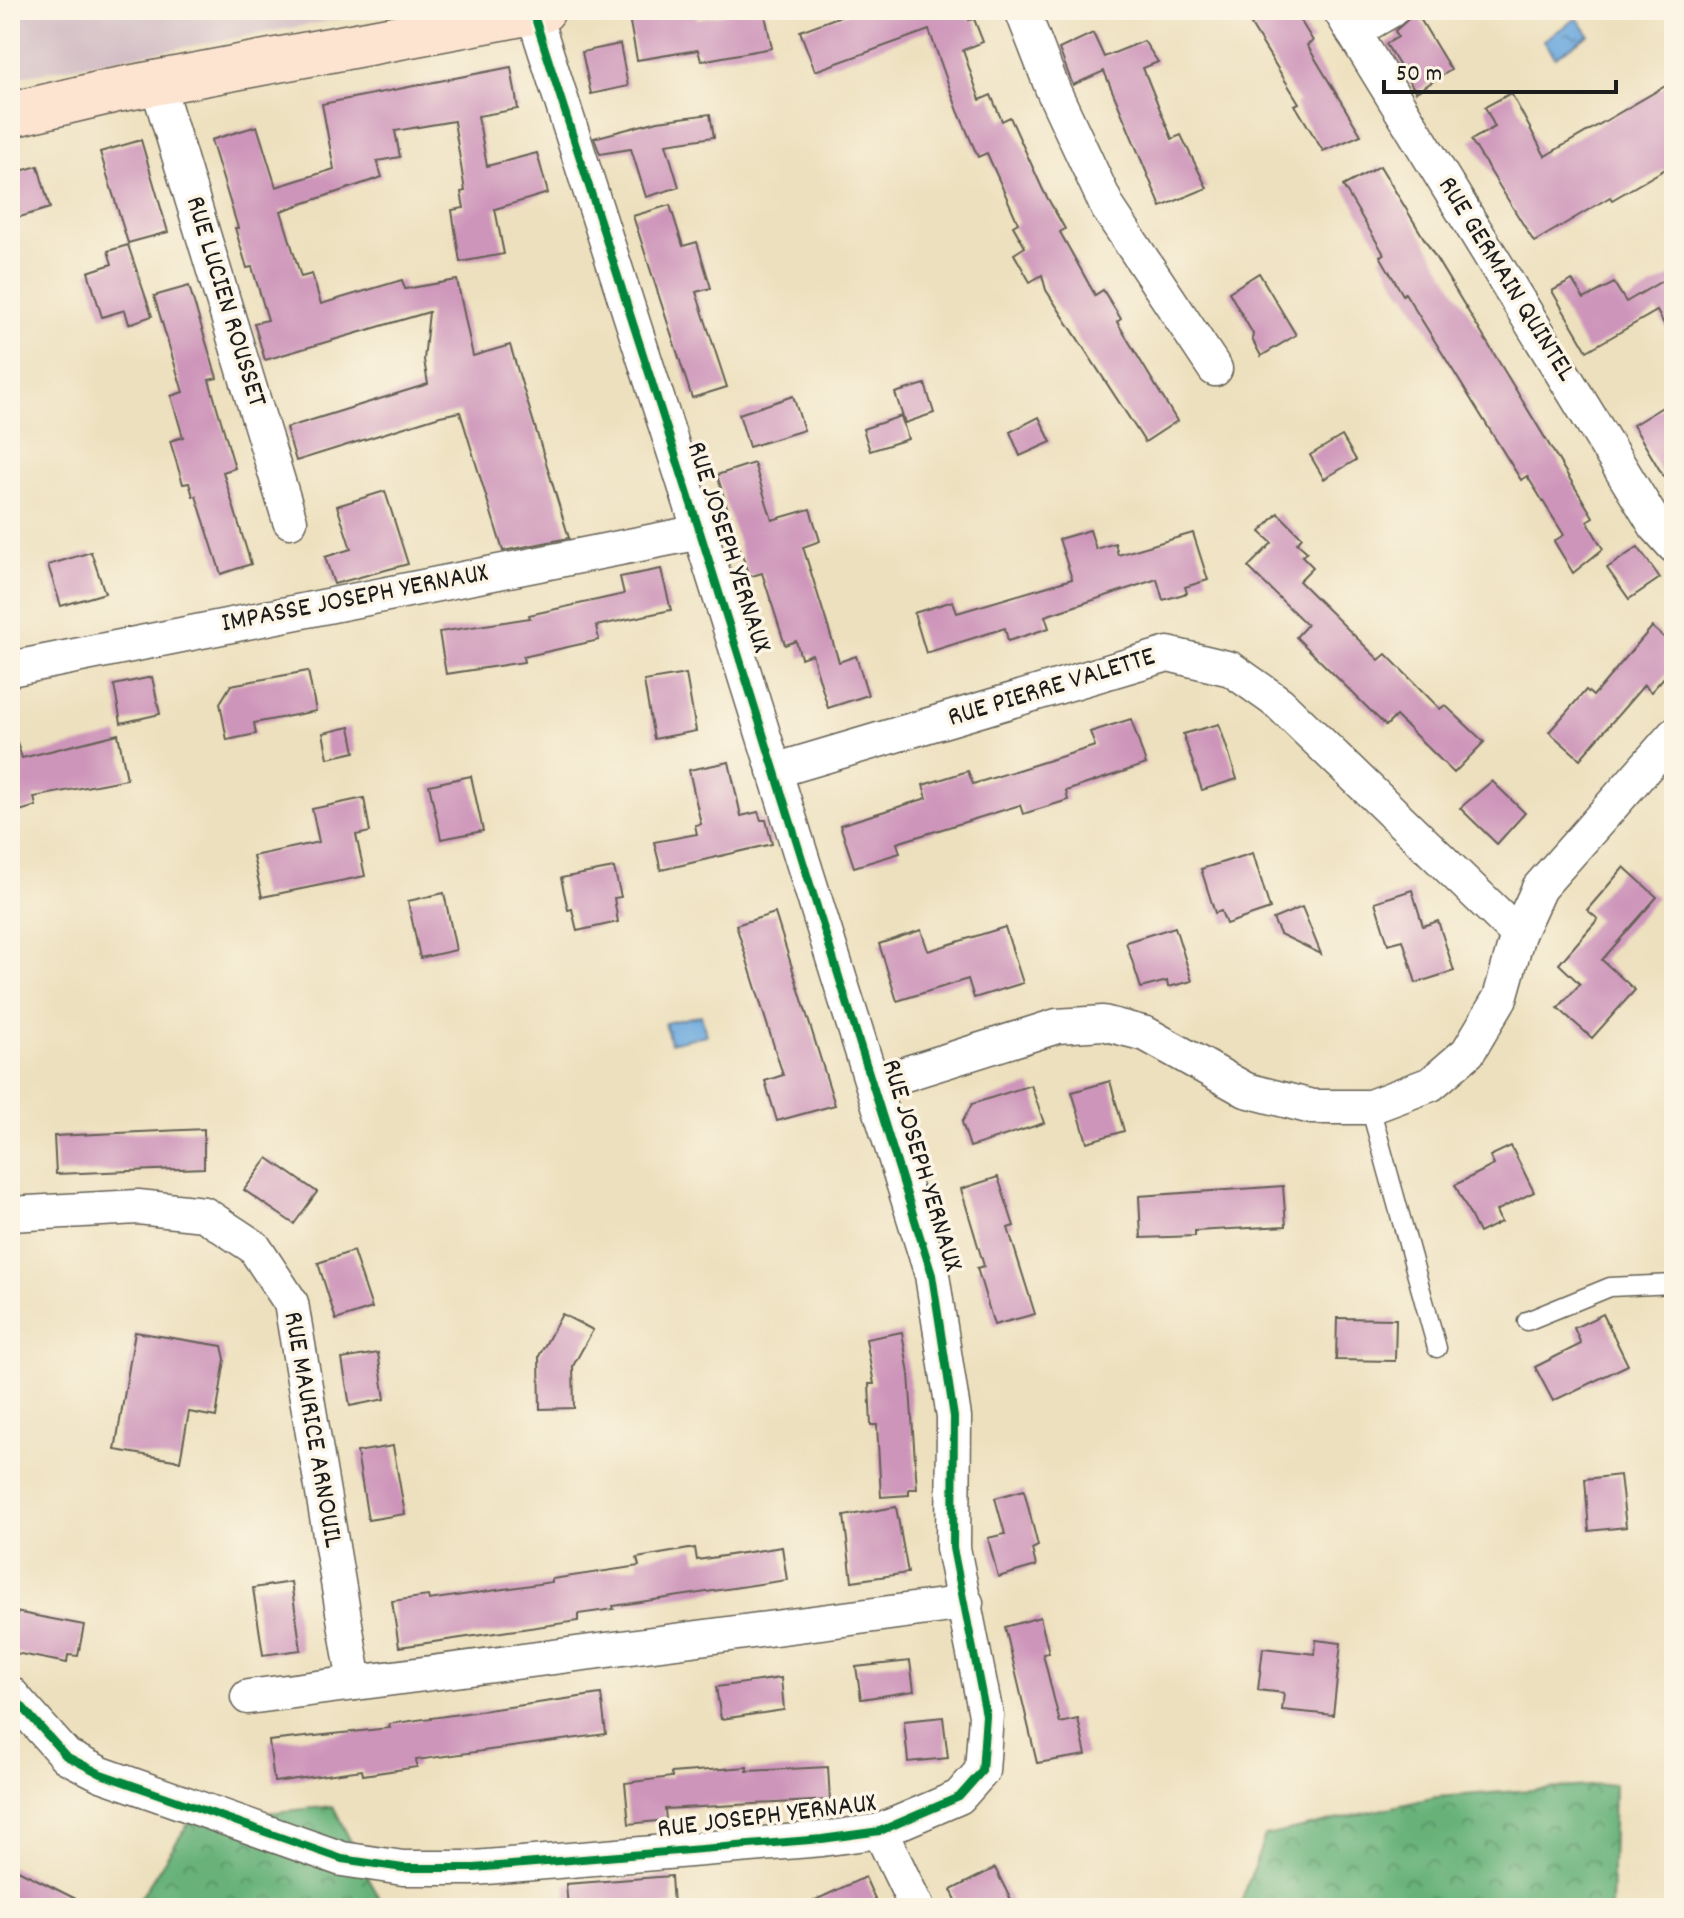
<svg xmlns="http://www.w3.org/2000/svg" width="1684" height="1918" font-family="Dekko,sans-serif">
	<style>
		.railway { fill: #d2bdc5 }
		.forest { fill: url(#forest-crowns); stroke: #42674b; stroke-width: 2 }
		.water { fill: url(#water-ripples); stroke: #44627d; stroke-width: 2 }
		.building { fill: #cd95ba }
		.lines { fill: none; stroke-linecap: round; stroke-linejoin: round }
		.service-casing { stroke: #656155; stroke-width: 21 }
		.minor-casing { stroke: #656155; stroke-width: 37 }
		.secondary-casing { stroke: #656155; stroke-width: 47 }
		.service { stroke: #fff; stroke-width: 18 }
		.minor { stroke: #fff; stroke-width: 34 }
		.secondary { stroke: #fde4d1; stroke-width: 44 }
		.cycleway-casing { stroke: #fcf5e5; stroke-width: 13 }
		.cycleway { stroke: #00873e; stroke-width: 8 }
		.labels { text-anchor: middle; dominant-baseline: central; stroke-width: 7; stroke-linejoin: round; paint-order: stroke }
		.street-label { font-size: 28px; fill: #1c1c1c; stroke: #fcf5e5 }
	</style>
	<defs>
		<pattern id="forest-crowns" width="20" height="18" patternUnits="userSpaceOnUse" patternTransform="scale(2)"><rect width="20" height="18" fill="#67b27a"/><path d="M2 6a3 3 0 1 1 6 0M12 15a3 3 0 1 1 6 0" fill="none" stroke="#549063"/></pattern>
		<pattern id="water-ripples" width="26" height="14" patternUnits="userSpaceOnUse" patternTransform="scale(2)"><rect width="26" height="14" fill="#6ca9de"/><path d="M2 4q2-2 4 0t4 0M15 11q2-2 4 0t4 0" fill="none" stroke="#5889b3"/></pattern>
	</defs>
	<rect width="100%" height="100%" fill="#fcf5e5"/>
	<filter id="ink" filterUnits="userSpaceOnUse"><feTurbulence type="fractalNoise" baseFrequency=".0125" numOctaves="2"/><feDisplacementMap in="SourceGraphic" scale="16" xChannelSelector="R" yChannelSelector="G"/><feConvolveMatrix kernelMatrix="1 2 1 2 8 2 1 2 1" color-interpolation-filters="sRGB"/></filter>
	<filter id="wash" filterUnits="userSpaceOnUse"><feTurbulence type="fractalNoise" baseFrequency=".006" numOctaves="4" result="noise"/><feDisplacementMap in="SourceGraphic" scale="32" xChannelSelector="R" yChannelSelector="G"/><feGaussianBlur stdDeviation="1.8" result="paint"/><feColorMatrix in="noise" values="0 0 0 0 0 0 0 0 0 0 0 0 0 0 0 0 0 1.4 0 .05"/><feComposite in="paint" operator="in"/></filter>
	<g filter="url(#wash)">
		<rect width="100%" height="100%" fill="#ede0be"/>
		<path class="railway" d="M10 10H391L10 78Z"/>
		<g class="forest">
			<path d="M1614 1784 1611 1908H1239L1265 1836 1436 1797Z"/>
			<path d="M333 1806 384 1908H134L190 1821Z"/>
		</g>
		<g class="water">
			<path d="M1577 18 1589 35 1555 57 1544 40Z"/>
			<path d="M701 1015 706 1035 670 1043 665 1023Z"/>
		</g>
		<g id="blocks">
			<g class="building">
				<path d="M664 10H695L697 19 744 10H764L772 48 701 61 698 50 637 60 629 17Z"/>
				<path d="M857 10H975V13L967 16 969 20 974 19 983 42 963 50 980 100 991 95 1002 121 1010 117 1043 190 1065 229 1060 232 1095 295 1103 290 1121 319 1117 322 1177 421 1145 442 1046 290 1042 275 1030 282 1014 254 1025 247 1013 226 1018 223 987 153 978 157 958 111 929 30 815 71 800 31Z"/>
				<path d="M1274 10H1294L1313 41 1307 45 1361 135 1323 151 1295 105 1299 103 1251 25Z"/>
				<path d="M1416 12 1451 70 1416 92 1386 44 1398 37 1395 31Z"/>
				<path d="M1093 33 1104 57 1144 41 1158 62 1143 68 1172 139 1181 135 1207 188 1161 207 1104 71 1073 85 1069 75 1059 49Z"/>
				<path d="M620 44 628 86 591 94 582 52Z"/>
				<path d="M511 67 518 109 478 116 487 166 537 153 548 193 495 209 504 254 460 262 452 210 464 208 461 192 465 191 454 121 395 131 400 157 377 161 382 177 281 211 301 277 312 274 321 304 402 280 405 289 457 280 473 356 510 345 569 538 503 551 460 412 440 416 296 461 286 428 428 384 424 360 429 312 265 360 254 323 268 320 252 267 247 268 235 228H238L211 140 257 126 276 187 334 169 322 104Z"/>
				<path d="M1674 81V164L1612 200 1610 197 1534 242 1471 140 1495 127 1485 107 1511 93 1545 156Z"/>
				<path d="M710 114 714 137 666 144 679 187 646 197 631 149 600 154 594 138 658 121Z"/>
				<path d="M141 140 168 232 128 243 100 152Z"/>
				<path d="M38 166 50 208 10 220V174Z"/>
				<path d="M1380 166 1593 517 1587 521 1603 549 1573 573 1554 541 1564 535 1527 476 1521 480 1405 293 1403 295 1380 256 1384 254 1343 186Z"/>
				<path d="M670 205 683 246 697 242 711 288 696 292 727 387 692 398 633 216Z"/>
				<path d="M128 245 152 316 129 324 125 310 102 317 88 272 112 264 108 251Z"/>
				<path d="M1259 273 1296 335 1261 356 1252 339 1253 334 1229 292Z"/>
				<path d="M1674 274V343L1657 311 1587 351 1552 291 1572 280 1584 299 1614 283 1626 302Z"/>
				<path d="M189 286 217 378 209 380 235 468 223 472 251 564 221 574 196 496H193L189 483 183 484 170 441 183 437 171 396 183 392 154 296Z"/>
				<path d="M925 384 934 413 905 423 895 393Z"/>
				<path d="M793 396 804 430 749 447 739 414Z"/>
				<path d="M1674 400V494L1633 425Z"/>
				<path d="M901 416 908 439 870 451 863 429Z"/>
				<path d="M1039 417 1051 442 1020 456 1010 432Z"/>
				<path d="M1342 436 1356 460 1324 479 1310 455Z"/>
				<path d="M754 463 772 520 810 509 820 541 803 547 839 662 856 656 868 695 828 708 812 654 801 658 796 641 785 645 762 573 749 577 717 475Z"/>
				<path d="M385 491 408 564 334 584 325 557 351 549 337 506Z"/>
				<path d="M1278 513 1302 537 1297 543 1307 552 1302 556 1313 567 1299 581 1379 660 1386 654 1440 709 1445 705 1484 742 1454 773 1396 716 1386 726 1296 637 1307 625 1248 567 1272 543 1260 532Z"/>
				<path d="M1090 530 1096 549 1115 543 1118 555 1193 533 1208 580 1185 587 1187 593 1163 600 1157 579 1045 616 1049 628 1008 641 1005 628 926 653 914 613 953 601 957 613 1072 579 1059 539Z"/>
				<path d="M1638 547 1660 578 1629 599 1607 568Z"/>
				<path d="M91 552 105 593 61 606 48 565Z"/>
				<path d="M661 569 671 610 596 626 599 640 523 657 524 662 446 674 439 632 530 618 529 615 624 594 620 577Z"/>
				<path d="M1652 627 1674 646V666L1651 692 1644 685 1580 759 1549 732 1586 690 1593 696Z"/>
				<path d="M308 671 316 711 254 723 256 734 227 740 220 703 231 685Z"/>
				<path d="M686 674 696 731 654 739 644 681Z"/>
				<path d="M152 677 160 714 121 723 114 685Z"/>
				<path d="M1131 719 1146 764 1066 791 1068 800 1023 814 1020 805 897 843 900 853 854 867 840 825 927 798 923 785 968 771 973 784 1095 746 1090 732Z"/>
				<path d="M1219 724 1237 779 1202 790 1183 734Z"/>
				<path d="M350 727 355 752 328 758 323 733Z"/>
				<path d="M118 734 127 779 34 797 36 806 10 814V740L16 739 22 758Z"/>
				<path d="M729 762 741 816 758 812 761 820H766L772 844 661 870 654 842 697 834 695 825 701 824 689 770Z"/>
				<path d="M471 776 483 831 441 839 429 785Z"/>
				<path d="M1492 781 1525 813 1497 844 1460 808Z"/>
				<path d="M364 798 370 832 356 835 365 876 262 897 253 856 319 842 312 809Z"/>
				<path d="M1253 853 1270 909 1226 924 1221 911 1215 913 1201 869Z"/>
				<path d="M1624 867 1657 897 1602 960 1635 990 1592 1038 1558 1008 1580 984 1559 964 1598 919 1587 910Z"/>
				<path d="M614 868 621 897 614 898 618 922 577 931 572 909 568 910 561 878Z"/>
				<path d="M1412 890 1423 926 1438 921 1454 971 1416 983 1403 940 1388 944 1375 902Z"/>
				<path d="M444 893 456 950 420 958 408 901Z"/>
				<path d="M1302 907 1321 954 1280 934 1273 919Z"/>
				<path d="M775 913 835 1105 777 1121 765 1081 783 1075 736 925Z"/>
				<path d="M1005 927 1023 983 974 998 968 979 897 1001 879 944 921 930 928 951Z"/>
				<path d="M1175 927 1192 981 1168 987 1167 981 1141 988 1126 942Z"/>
				<path d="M1110 1081 1124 1131 1087 1142 1072 1092Z"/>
				<path d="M1031 1085 1044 1123 970 1147 962 1122 972 1104Z"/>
				<path d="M204 1129V1168L56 1174 54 1136Z"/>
				<path d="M1511 1146 1534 1192 1496 1211 1501 1222 1479 1233 1455 1185 1494 1165 1490 1156Z"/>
				<path d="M268 1158 317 1192 294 1224 244 1190Z"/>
				<path d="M998 1177 1014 1226 1008 1228 1035 1314 994 1325 977 1268 984 1266 961 1189Z"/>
				<path d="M1283 1186 1286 1226 1195 1231V1236L1141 1238 1139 1196Z"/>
				<path d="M353 1251 372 1308 336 1320 318 1263Z"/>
				<path d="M562 1314 593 1330 573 1366 574 1408 540 1409 539 1356Z"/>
				<path d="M1603 1314 1628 1365 1553 1401 1535 1367 1581 1344 1574 1328Z"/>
				<path d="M1337 1318 1396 1319 1395 1361 1336 1360Z"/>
				<path d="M135 1332 222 1346 225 1359 216 1417 189 1412 180 1461 115 1450Z"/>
				<path d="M902 1332 909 1374 917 1489H909V1495L881 1497 877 1425H871L869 1384H874L866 1339Z"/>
				<path d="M378 1353 385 1399 350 1406 342 1359Z"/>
				<path d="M393 1446 405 1514 368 1520 357 1452Z"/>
				<path d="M1620 1475 1626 1527 1589 1531 1585 1479Z"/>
				<path d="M1024 1490 1038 1546 1032 1549 1036 1566 998 1577 988 1538 1005 1534 995 1498Z"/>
				<path d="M896 1507 908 1573 852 1581 844 1516Z"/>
				<path d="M782 1547 787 1580 613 1606 614 1609 578 1614V1621L399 1647 392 1601 428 1596 429 1600 552 1582V1579L639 1566 637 1558 695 1548 697 1560Z"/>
				<path d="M291 1582 301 1650 263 1655 253 1588Z"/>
				<path d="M10 1611 84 1625 78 1656 68 1655 67 1663 10 1652Z"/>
				<path d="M1040 1617 1049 1653 1043 1654 1060 1723 1078 1719 1086 1755 1037 1763 1005 1627Z"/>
				<path d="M1316 1640 1341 1643 1333 1715 1282 1710 1284 1693 1258 1690 1263 1648 1315 1654Z"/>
				<path d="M910 1661 914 1691 861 1699 856 1667Z"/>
				<path d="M781 1678 784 1710 721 1719 716 1687Z"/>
				<path d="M601 1694 606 1734 416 1760 417 1767 363 1775 362 1770 274 1782 269 1741 390 1728 389 1724Z"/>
				<path d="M943 1717 948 1758 908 1762 904 1721Z"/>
				<path d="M747 1767V1771L828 1767 830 1800 665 1809 666 1820 629 1824 625 1783 672 1777 671 1773Z"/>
				<path d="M10 1866 94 1908H10Z"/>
				<path d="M995 1868 1015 1908H960L951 1890Z"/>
				<path d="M671 1876 673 1906 568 1908 566 1884Z"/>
				<path d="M865 1877 879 1908H798Z"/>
			</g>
		</g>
	</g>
	<g filter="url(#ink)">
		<use href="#blocks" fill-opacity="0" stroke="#656155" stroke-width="2"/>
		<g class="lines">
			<defs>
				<g id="service">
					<path d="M1370 1107 1437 1348"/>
					<path d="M1527 1321 1610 1287 1674 1284"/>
				</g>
				<g id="minor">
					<path d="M1022 10 1053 90 1108 208 1215 369"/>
					<path d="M1340 10 1656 526 1674 546"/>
					<path d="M1353 32 1391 10"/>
					<path d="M157 83 290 521"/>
					<path d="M10 669 700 532"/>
					<path d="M774 771 1168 654 1231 669 1279 703 1518 934"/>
					<path d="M873 1084 1057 1026 1103 1023 1146 1034 1246 1090 1312 1107H1370L1431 1084 1468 1052 1500 998 1518 934 1539 888 1674 735"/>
					<path d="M10 1214 138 1207 204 1214 254 1247 291 1303 355 1683"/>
					<path d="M10 1693 66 1756 101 1774 342 1859 403 1868H474L822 1839 880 1831 959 1797 982 1771 986 1715 953 1548 954 1417 932 1275 700 532 533 12"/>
					<path d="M248 1697 966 1603"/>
					<path d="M880 1831 917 1908"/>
				</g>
				<path id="secondary" d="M10 115 112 91 543 10"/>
			</defs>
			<use href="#service" class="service-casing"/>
			<use href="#minor" class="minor-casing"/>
			<use href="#secondary" class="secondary-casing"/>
			<use href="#service" class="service"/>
			<use href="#minor" class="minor"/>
			<use href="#secondary" class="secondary"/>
			<defs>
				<path id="cycleway" d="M10 1693 66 1756 101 1774 342 1859 403 1868H474L822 1839 880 1831 959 1797 982 1771 986 1715 953 1548 954 1417 932 1275 700 532 533 12"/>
			</defs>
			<use href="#cycleway" class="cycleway-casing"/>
			<use href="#cycleway" class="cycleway"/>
		</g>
	</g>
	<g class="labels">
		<g class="street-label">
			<text transform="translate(1505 280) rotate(58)">RUE GERMAIN QUINTEL</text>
			<text transform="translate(224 302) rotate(73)">RUE LUCIEN ROUSSET</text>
			<text transform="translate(727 548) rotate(72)">RUE JOSEPH YERNAUX</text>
			<text transform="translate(355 600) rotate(-11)">IMPASSE JOSEPH YERNAUX</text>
			<text transform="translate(1052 689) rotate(-17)">RUE PIERRE VALETTE</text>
			<text transform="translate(920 1166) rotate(73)">RUE JOSEPH YERNAUX</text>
			<text transform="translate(311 1430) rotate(80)">RUE MAURICE ARNOUIL</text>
			<text transform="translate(767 1818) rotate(-7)">RUE JOSEPH YERNAUX</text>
		</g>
	</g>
	<rect width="1684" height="1918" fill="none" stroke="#fcf5e5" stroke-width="40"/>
	<path d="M1384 80v12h232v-12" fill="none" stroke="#1c1c1c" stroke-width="4"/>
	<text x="1396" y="80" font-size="24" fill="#1c1c1c" stroke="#fcf5e5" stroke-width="6" paint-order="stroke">50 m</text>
</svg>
